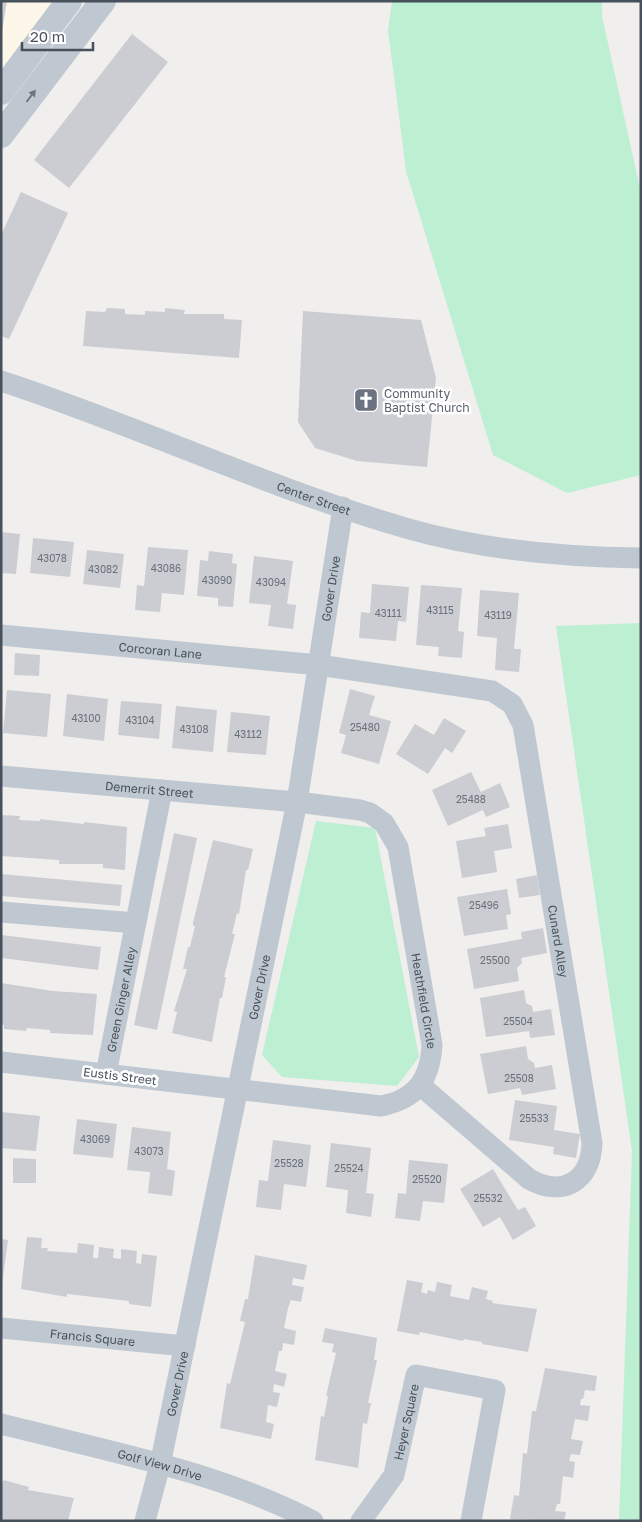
<svg xmlns="http://www.w3.org/2000/svg" width="642" height="1522" font-family="'Golos Text',sans-serif">
	<style>
		.commercial { fill: #fcf7e8 }
		.green { fill: #bdefd3 }
		.building { fill: #cbcdd3 }
		.lines { fill: none; stroke-linecap: round; stroke-linejoin: round }
		.minor { stroke: #bfc8d0; stroke-width: 21 }
		.tertiary { stroke: #bfc8d0; stroke-width: 26 }
		.oneway { fill: #6b757f }
		.labels { text-anchor: middle; dominant-baseline: central; stroke-width: 5; stroke-linejoin: round; paint-order: stroke }
		.number-label { font-size: 10px; fill: #68707a }
		.worship-label { font-size: 12px; fill: #5b616d; stroke: #fff; text-anchor: start }
		.street-label { font-size: 12px; fill: #47515c; stroke: #fff }
	</style>
	<rect width="100%" height="100%" fill="#f1eeee"/>
	<path class="commercial" d="M1 1H55L1 71Z"/>
	<g class="green">
		<path d="M392 1H602V16L641 193V475L567 493 493 455 406 171 388 30Z"/>
		<path d="M641 623V1521H619L632 1151 556 626Z"/>
		<path d="M316 821 375 828 419 1057 397 1086 282 1077 262 1055Z"/>
	</g>
	<g class="building">
		<path d="M1 1H7L2 32H1Z"/>
		<path d="M132 34 168 62 69 188 34 160Z"/>
		<path d="M21 192 68 213 9 339 1 336V235Z"/>
		<path d="M107 308 125 309V314L145 315V311L165 312V308L185 310 184 314H224V319L242 320 239 358 83 346 86 311 105 312Z"/>
		<path d="M303 311 421 320 436 378 427 467 357 461 315 448 298 422Z"/>
		<path d="M1 532 20 534 16 574 1 573Z"/>
		<path d="M33 538 74 542 70 577 30 573Z"/>
		<path d="M148 547 188 550 184 595 162 593 160 612 135 610 137 585 144 586Z"/>
		<path d="M87 550 124 554 120 588 83 584Z"/>
		<path d="M209 551 233 554 232 563 237 564 233 607 218 606V598L197 596 200 560 208 561Z"/>
		<path d="M254 556 293 561 287 604 296 605 293 629 268 626 271 605 249 603Z"/>
		<path d="M372 584 409 587 406 622 398 621 396 641 359 638 361 612 370 613Z"/>
		<path d="M421 585 462 588 458 631 464 632 462 658 438 656 439 647 416 645Z"/>
		<path d="M480 590 519 593 514 649H521L519 672 495 670 497 638 477 636Z"/>
		<path d="M15 653 40 655 39 676 14 675Z"/>
		<path d="M350 689 375 696 369 715 391 721 379 764 341 753 346 735 339 733Z"/>
		<path d="M7 690 51 694 47 737 3 733Z"/>
		<path d="M67 694 108 699 104 741 63 736Z"/>
		<path d="M121 701 162 704 159 739 118 735Z"/>
		<path d="M176 706 217 710 213 752 172 748Z"/>
		<path d="M231 712 270 716 266 755 227 752Z"/>
		<path d="M444 718 466 731 452 753 445 748 428 774 396 754 415 724 434 735Z"/>
		<path d="M471 772 481 792 500 783 510 807 486 817 483 810 448 826 432 790Z"/>
		<path d="M1 815 20 816 19 820 40 821V819L84 824V822L127 827 125 870 103 868V864H59V860L1 856Z"/>
		<path d="M508 824 512 848 494 851 497 872 462 878 456 841 486 836 484 828Z"/>
		<path d="M174 833 197 838 157 1030 134 1025Z"/>
		<path d="M213 840 253 849 248 870H246L239 914 237 913 232 934H235L224 977H226L222 998H220L212 1042 172 1033 177 1012 174 1011 187 969H183L188 947H190L195 926H193V923Z"/>
		<path d="M1 874 122 885 120 906 1 896Z"/>
		<path d="M537 875 540 895 519 898 516 879Z"/>
		<path d="M507 889 511 914 506 915 508 929 464 936 457 897Z"/>
		<path d="M543 928 547 953 521 958 522 963 517 968 519 981 474 989 467 949 522 939 521 932Z"/>
		<path d="M1 935 101 947 98 970 1 958Z"/>
		<path d="M1 983 53 991 97 994 93 1035 50 1033V1030L27 1028 26 1031 4 1029V1025H1Z"/>
		<path d="M524 990 526 1003 532 1006 533 1012 551 1009 555 1035 530 1038 529 1031 486 1037 480 998Z"/>
		<path d="M526 1046 528 1059 534 1063 535 1068 552 1065 556 1089 522 1095 520 1088 488 1094 480 1054Z"/>
		<path d="M515 1100 557 1106 554 1130 580 1134 576 1158 553 1154 554 1147 509 1140Z"/>
		<path d="M1 1112 40 1116 36 1151 1 1148Z"/>
		<path d="M77 1119 117 1124 113 1158 73 1154Z"/>
		<path d="M132 1127 171 1132 167 1169 175 1171 172 1196 148 1193 150 1172 127 1170Z"/>
		<path d="M273 1140 311 1145 306 1187 284 1184 281 1210 256 1207 259 1180 268 1181Z"/>
		<path d="M331 1143 371 1148 366 1193 374 1194 371 1217 346 1213 348 1190 326 1187Z"/>
		<path d="M13 1158 36 1159V1183H13Z"/>
		<path d="M409 1160 448 1164 444 1203 423 1201 420 1221 395 1218 398 1193 406 1194Z"/>
		<path d="M493 1169 518 1210 525 1207 536 1226 513 1240 500 1217 483 1227 460 1189Z"/>
		<path d="M27 1237 42 1238 41 1248H48L47 1251 77 1253 78 1243 94 1245 93 1258H98L99 1247 114 1249 113 1258 121 1259V1249L137 1251 136 1263 141 1264 142 1254 157 1256 151 1307 129 1304V1301L67 1294V1297L21 1289Z"/>
		<path d="M1 1239 8 1240 2 1285H1Z"/>
		<path d="M255 1255 307 1265 304 1280 293 1278 292 1285 304 1287 301 1302 291 1300 288 1308 284 1328 296 1331 294 1345 283 1343 282 1351H279L275 1371 287 1374 284 1387 274 1384 273 1392 280 1393 277 1407 268 1405 266 1422 274 1424 271 1439 220 1428 227 1383 230 1384 245 1322 240 1321 245 1299H248Z"/>
		<path d="M407 1280 423 1283 421 1292 427 1294 428 1290 435 1292 437 1282 452 1285 450 1296 469 1300 472 1287 488 1291 486 1299 493 1301 492 1303 537 1309 528 1352 482 1344V1342L464 1339 463 1341 420 1332 419 1335 397 1331Z"/>
		<path d="M325 1328 377 1338 374 1360H377L368 1403H371L367 1424 363 1423 358 1468 315 1460 321 1416 324 1417 328 1396H326L336 1353 332 1352 334 1344 322 1342Z"/>
		<path d="M545 1368 597 1376 595 1391 585 1390 583 1399H581L580 1405 590 1406 588 1421 575 1419 571 1439 583 1441 580 1455 571 1454 569 1461 575 1462 573 1478 563 1476 560 1504H557L555 1511 566 1512 564 1521 510 1519 514 1495 519 1496 523 1453 527 1454 532 1411H536Z"/>
		<path d="M4 1480 29 1487 28 1490 74 1498 68 1521H1V1483Z"/>
	</g>
	<g class="lines">
		<g class="minor">
			<path id="s1" d="M1 381C139 426 270 489 409 529 483 550 564 557 641 558"/>
			<path id="s2" d="M1 635 319 665 492 691 512 704 523 725 592 1143C591 1181 563 1198 529 1179L420 1085"/>
			<path id="s3" d="M1 776 297 802 360 810 370 813 384 823 398 847 432 1045C430 1080 416 1099 381 1106L1 1062"/>
			<path d="M1 912 136 923"/>
			<path id="s4" d="M106 1074 162 790"/>
			<path id="s5" d="M1 1328 185 1346"/>
			<path id="s6" d="M1 1424C106 1451 217 1471 313 1521"/>
			<path id="s7" d="M145 1521 160 1465 297 802 343 507"/>
			<path id="s8" d="M361 1521 394 1475 416 1375 495 1390 471 1521"/>
		</g>
		<g class="tertiary">
			<path d="M1 92 69 1"/>
			<path d="M1 135 103 1"/>
		</g>
	</g>
	<defs><path id="oneway-solid" d="M-6-.8H1V-3.2L6.5 0L1 3.2V.8H-6Z" transform="scale(1.25)"/></defs>
	<use class="oneway" href="#oneway-solid" transform="translate(31 96) rotate(-53)"/>
	<defs>
		<symbol id="church-square" viewBox="-11 -11 22 22"><rect x="-9" y="-9" width="18" height="18" rx="4" fill="#6b7280" stroke="#fff"/><path d="M-1.2-6h2.4v3.5h3.3v2.4h-3.3V6h-2.4V-.1h-3.3v-2.4h3.3Z" fill="#fff"/></symbol>
	</defs>
	<g fill-rule="evenodd">
		<use href="#church-square" x="352" y="386" width="28" height="28"/>
	</g>
	<g class="labels">
		<g class="number-label">
			<text x="52" y="558">43078</text>
			<text x="166" y="568">43086</text>
			<text x="103" y="569">43082</text>
			<text x="217" y="580">43090</text>
			<text x="271" y="582">43094</text>
			<text x="440" y="610">43115</text>
			<text x="388" y="613">43111</text>
			<text x="498" y="615">43119</text>
			<text x="86" y="718">43100</text>
			<text x="140" y="720">43104</text>
			<text x="365" y="727">25480</text>
			<text x="194" y="729">43108</text>
			<text x="248" y="734">43112</text>
			<text x="471" y="799">25488</text>
			<text x="484" y="905">25496</text>
			<text x="495" y="960">25500</text>
			<text x="518" y="1021">25504</text>
			<text x="519" y="1078">25508</text>
			<text x="534" y="1118">25533</text>
			<text x="95" y="1139">43069</text>
			<text x="149" y="1151">43073</text>
			<text x="289" y="1163">25528</text>
			<text x="349" y="1168">25524</text>
			<text x="427" y="1179">25520</text>
			<text x="488" y="1198">25532</text>
		</g>
		<g class="worship-label">
			<text x="384" y="393">Community<tspan x="384" dy="14">Baptist Church</tspan></text>
		</g>
		<g class="street-label">
			<text stroke="none"><textPath href="#s1" startOffset="334">Center Street</textPath></text>
			<text stroke="none"><textPath href="#s7" startOffset="951">Gover Drive</textPath></text>
			<text stroke="none"><textPath href="#s2" startOffset="160">Corcoran Lane</textPath></text>
			<text stroke="none"><textPath href="#s3" startOffset="149">Demerrit Street</textPath></text>
			<text stroke="none"><textPath href="#s2" startOffset="761">Cunard Alley</textPath></text>
			<text stroke="none"><textPath href="#s7" startOffset="546">Gover Drive</textPath></text>
			<text stroke="none"><textPath href="#s4" startOffset="76">Green Ginger Alley</textPath></text>
			<text stroke="none"><textPath href="#s3" startOffset="572">Heathfield Circle</textPath></text>
			<text transform="translate(120 1076) rotate(7)">Eustis Street</text>
			<text stroke="none"><textPath href="#s5" startOffset="92">Francis Square</textPath></text>
			<text stroke="none"><textPath href="#s7" startOffset="141">Gover Drive</textPath></text>
			<text stroke="none"><textPath href="#s8" startOffset="111">Heyer Square</textPath></text>
			<text stroke="none"><textPath href="#s6" startOffset="164">Golf View Drive</textPath></text>
		</g>
	</g>
	<rect width="642" height="1522" fill="none" stroke="#47515c" stroke-width="5"/>
	<path d="M22 42v8h71v-8" fill="none" stroke="#47515c" stroke-width="2.5"/>
	<text x="30" y="42" font-size="15" fill="#47515c" stroke="#ffffff" stroke-width="4" paint-order="stroke">20 m</text>
</svg>
